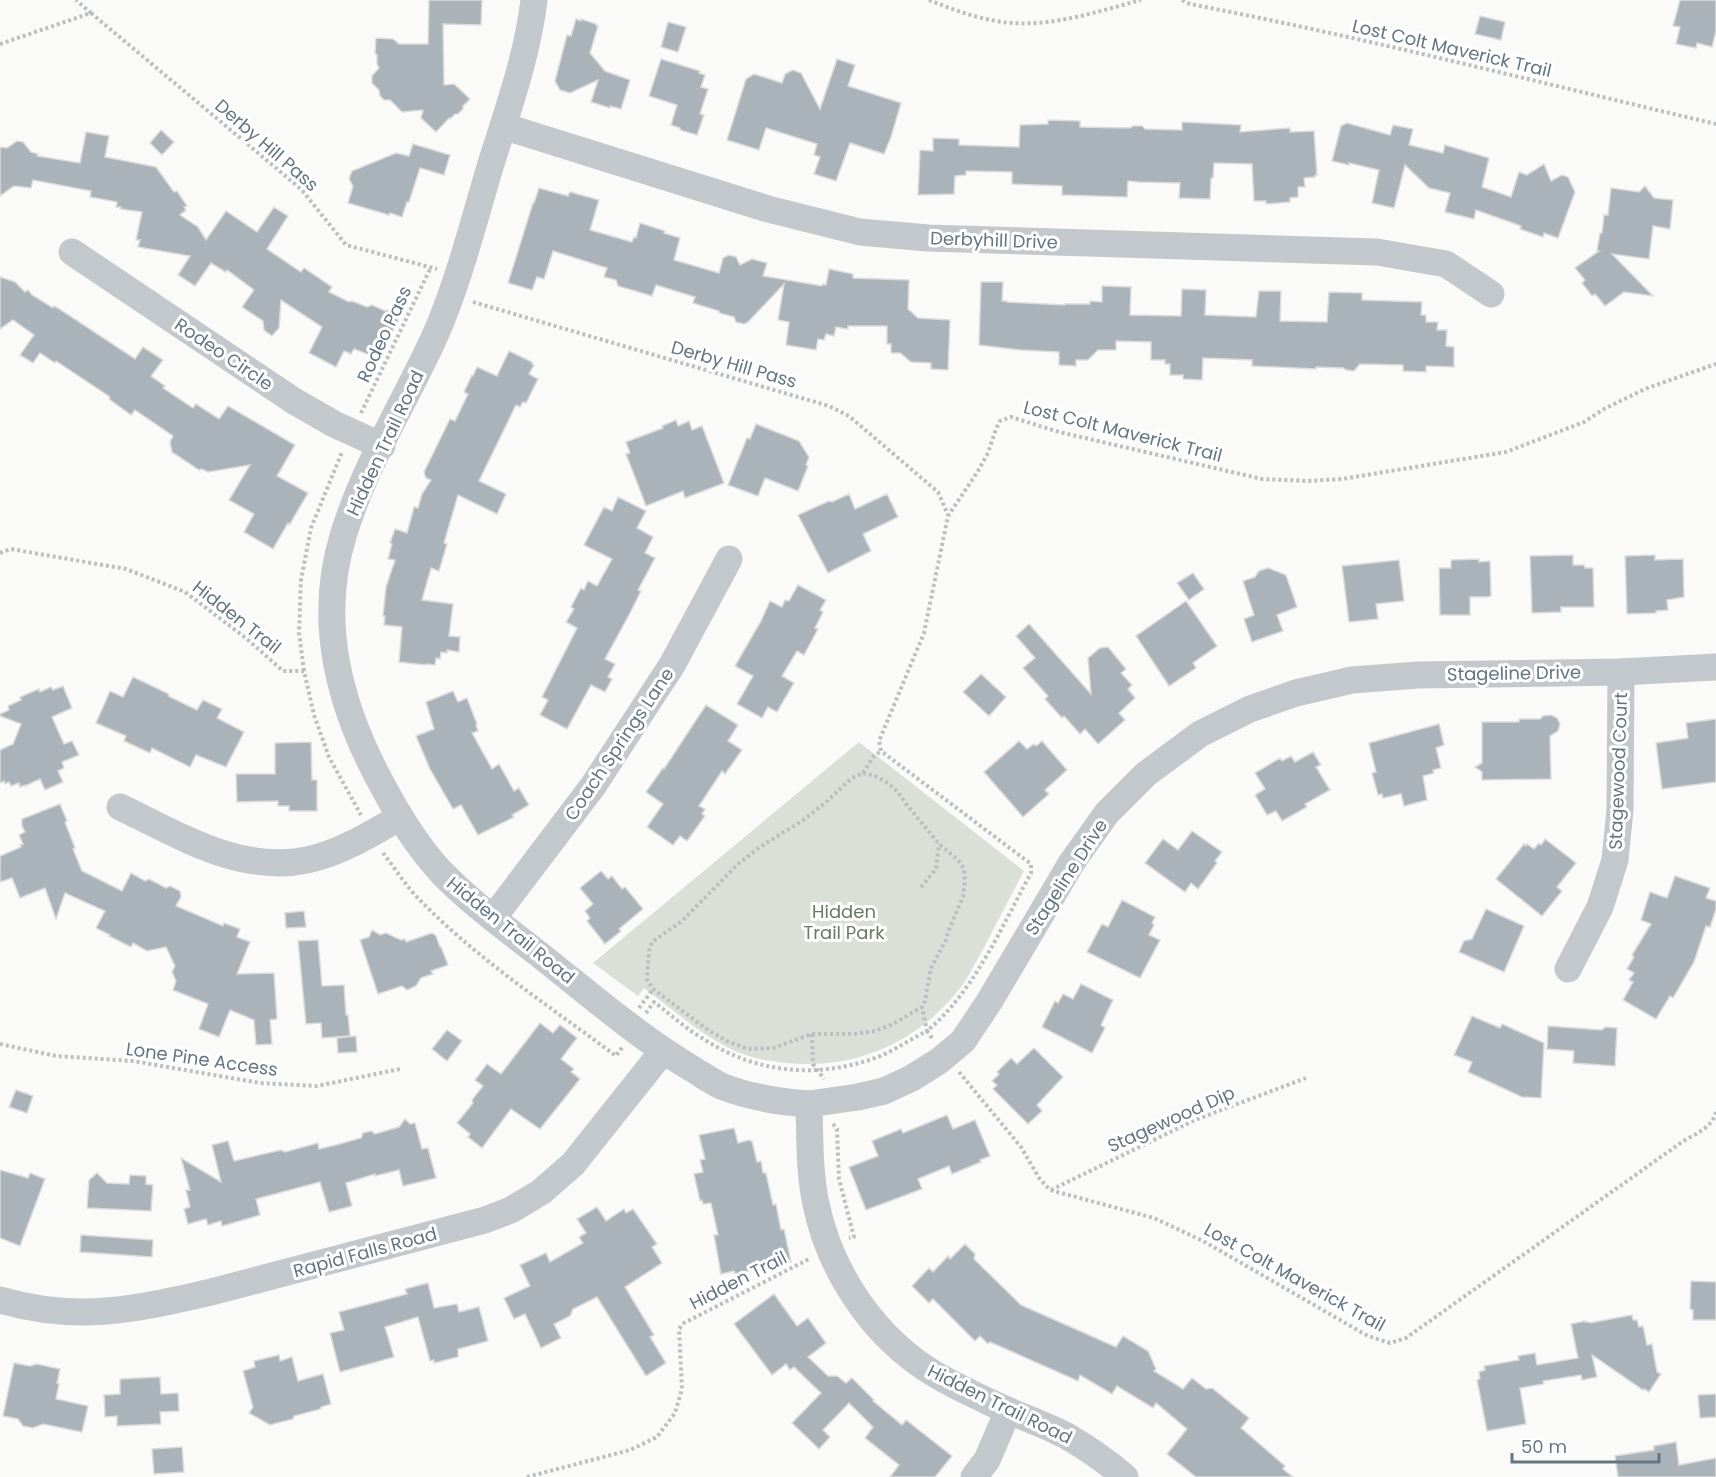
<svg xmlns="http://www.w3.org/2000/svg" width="1716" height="1477" font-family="Poppins,sans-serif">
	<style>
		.green { fill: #dadfd7 }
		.building { fill: #aab3b9; stroke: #dcdcda; stroke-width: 1.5 }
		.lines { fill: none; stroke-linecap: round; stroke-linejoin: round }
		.path { stroke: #bbbfc2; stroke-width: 4; stroke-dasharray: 3 3; stroke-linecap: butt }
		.minor { stroke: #c3c8cc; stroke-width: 27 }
		.labels { text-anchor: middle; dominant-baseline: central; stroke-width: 6; stroke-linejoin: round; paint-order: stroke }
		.street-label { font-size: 18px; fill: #657683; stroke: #fff }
		.park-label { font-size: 18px; fill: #687a64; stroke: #fff }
	</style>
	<rect width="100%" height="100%" fill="#fafaf8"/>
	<path class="green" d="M859 742 1024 871C1009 899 995 927 980 955 974 964 970 974 964 983 921 1041 858 1070 786 1063 769 1061 749 1058 733 1050 701 1035 673 1010 644 988L638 996 593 963Z"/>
	<g class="building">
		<path d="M429 0H482L481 25 443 24 444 85 454 84 470 99 463 106V109L458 114H455L450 119 449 118 436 132 421 118 423 110 402 112 390 100H384L380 96 379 90 372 83V76L379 68 377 64V55L375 53 376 38 393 39 399 44H428Z"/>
		<path d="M1680 0H1716V31L1712 47 1697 43 1696 48 1676 44 1680 27 1673 26Z"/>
		<path d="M1480 16 1505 22 1501 40 1475 34Z"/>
		<path d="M576 19 581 21V19L596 24V25L598 26 590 53 605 71 630 80 621 109 610 106V108L591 102 598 80 570 93 560 90 555 81 567 35 571 36Z"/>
		<path d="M668 22 686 27 678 52 661 47Z"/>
		<path d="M661 59 700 71 699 73 705 75 701 87 708 89 700 114 704 115 697 135 680 130V128L671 125 677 105 649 96Z"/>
		<path d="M837 59 855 65 848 86 901 103 891 137 884 154 850 143 836 181 814 174 820 157 814 155 817 144 766 128 759 150 727 140 746 79 754 74 782 83 785 74 793 70 801 73 820 109Z"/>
		<path d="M1048 120 1080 121V127L1130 128 1133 126H1142L1145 129 1182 130V122L1241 125 1240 132 1290 128V132L1314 131 1317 175H1315V177L1304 178 1305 187H1298V197L1290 198V202L1266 204V201H1254L1252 164 1214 163 1213 178H1211L1210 199 1179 198 1180 183 1139 182 1128 181 1127 197 1062 195V186L1012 184V172L966 171V175L955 176 954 194 918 195 920 150 933 151V138L959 139V145L1019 147 1020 125 1048 124Z"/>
		<path d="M1347 123 1390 135 1393 125 1413 129 1409 145 1443 153 1445 145 1489 158 1482 187 1511 197 1519 172 1527 175 1544 164 1551 181 1562 175 1568 177 1575 192 1558 238 1544 233 1543 237 1520 229 1521 226 1476 210 1474 219 1445 212 1450 193 1429 188 1405 165 1394 208 1372 203 1379 170 1349 163V165L1332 161 1341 126Z"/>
		<path d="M161 130 174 142 162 155 150 143Z"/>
		<path d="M86 132 109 136 105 157 156 167 174 192 177 191 187 206 184 207 186 210 180 215 198 227 206 240 226 211 257 232 274 207 288 216 267 249 301 272 304 268 332 287 329 292 349 302 352 301 367 307 372 305 385 311 389 310 395 313 398 321 390 336 387 335 378 352 370 355 354 349 351 354 344 351 336 367 309 353 322 327 281 300 279 328 272 336 264 330 263 321 242 307 254 290 227 270 226 272 224 271 211 263 195 286 178 275 190 256 138 247 140 240H136L142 212 120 209 121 207H116L117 202 90 197 91 191 33 180 31 188 14 186 0 196V147L7 148 17 141 23 142 31 152 38 154 37 156 80 163Z"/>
		<path d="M413 144 450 155 444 175 420 168 409 202H407L402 217 390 213 389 215 348 203 353 186 349 179 352 171 396 153 409 156Z"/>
		<path d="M1645 186 1654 198 1673 200 1670 229 1653 226 1649 259 1612 254 1653 296 1624 292 1605 306 1595 294 1592 296 1582 283 1585 280 1575 268 1599 251H1597L1600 233H1602L1604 215H1608L1611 188 1639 192Z"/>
		<path d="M539 188 568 196 570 192 599 200 590 230 632 242 634 237 636 238 640 223 665 231 664 233 680 238 674 260 719 273 723 258 729 255 736 257 740 265 752 259 767 263 763 276 822 286 823 284 826 285 829 269 853 274V278L909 280 908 309 918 318 950 320 948 370 931 369V363L911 362 900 353H892L891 351V344H887V326H848V329L836 327 834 336 826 334 824 340 818 339 816 350 786 345 789 322 778 320 784 284 748 322 744 324 736 322 734 317 719 313V311L693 303 695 297 656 285 652 296 618 286 616 280 604 277 607 268 553 251 544 279 537 277 532 290 508 283 533 203H534Z"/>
		<path d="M0 277 15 282 25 292 28 290 32 295 53 308 54 306 61 310 135 359 143 347 163 360 151 376 165 386 163 388 193 408 196 404 219 419 228 406 295 445 277 476 308 493 290 524 288 523 273 549 244 532 254 514 229 500 250 465 208 472 202 469 199 470 172 452 170 442 173 436 135 410 131 415 109 399 110 397 56 361 55 363 40 353 33 363 20 355 34 335 13 320 0 329Z"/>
		<path d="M981 282H1003L1002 301H1007V302L1065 305V304H1090V301L1102 302V286L1131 287 1130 315 1181 316 1182 289 1206 290 1205 315 1256 317 1259 291H1281L1280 321 1327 322 1329 292 1362 293V300L1422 302 1421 315H1426V322H1438L1437 330H1447L1446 346 1454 347V367L1426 366V372L1403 371V365L1360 364 1354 371 1346 370 1343 368 1316 367V369L1252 366V360L1203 358 1202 380 1183 379V375H1170V364H1165V360H1151V342L1116 341V350H1098L1088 360H1076V366L1059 365V352L1021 350 979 345Z"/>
		<path d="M509 351 532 362V364L534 365 529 374 538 379 526 403 523 402 520 407 516 405 479 481 506 494 497 514 458 495 444 543 447 544 439 571 431 568 422 600 453 604 449 636 460 637 459 652 447 650V653L441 652 440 659 436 658 435 665 426 664V665L399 662 402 627 384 625 385 616H383L386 587 395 560 388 559 392 544 390 543 395 529 407 533 414 507 418 508 422 494 431 480 426 478 424 472 450 419 455 421 468 394 464 392 472 375 473 376 477 367 497 376Z"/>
		<path d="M676 420 678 426 689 421 692 430 702 426 724 483 685 498 683 491 646 506 626 454 630 453 626 442 663 428 662 426Z"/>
		<path d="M756 424 799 441 809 457 806 465 808 466 798 491 765 478 758 496 728 485 747 438 750 439Z"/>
		<path d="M849 494 855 509 887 494 898 517 863 534 871 551 828 573 798 515 829 501 832 502Z"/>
		<path d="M618 497 646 511 637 528 653 537 645 553 655 558 638 590 641 591 629 615 605 659 615 664 608 677 612 679 605 692 591 685 567 729 540 715 548 700 542 697 577 628 566 622 574 609 571 607 581 588 584 590 588 581 597 586 612 559 584 545 604 507 612 511Z"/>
		<path d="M1573 555V565H1584L1585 568H1593L1594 607H1561V612L1532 613 1530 556Z"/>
		<path d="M1655 555V560L1683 559 1684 597 1667 600 1668 610 1656 611V613L1627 614 1625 556Z"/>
		<path d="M1479 559V562L1490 561 1491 596 1488 597H1470V615H1440L1439 568H1451V560Z"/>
		<path d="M1399 560 1404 601 1376 604 1378 619 1349 622 1342 566Z"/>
		<path d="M1268 568 1286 575 1297 607 1277 615 1283 631 1252 642 1244 619 1254 615 1243 581 1255 577 1259 571Z"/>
		<path d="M1193 573 1204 589 1189 600 1177 583Z"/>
		<path d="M798 585 826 600 820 610 823 612 815 628 818 629 804 655 797 651 782 676 794 683 777 712 768 707 762 718 737 704 753 676 735 666 761 621 770 601 782 607 785 600 789 601Z"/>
		<path d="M1186 601 1217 646 1193 663 1196 668 1169 686 1136 636Z"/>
		<path d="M1029 624 1091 694 1088 658 1100 648 1108 647 1126 669 1121 673 1132 685 1128 689 1135 698 1119 713 1125 720 1098 744 1085 729 1080 734 1064 716 1062 718 1045 699 1048 696 1023 668 1035 658 1016 636Z"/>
		<path d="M981 674 1006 697 989 716 963 692Z"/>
		<path d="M133 677 169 694 168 696 197 710 203 700 222 709 217 718 244 732 226 767 196 755 190 767 152 748 150 753 124 741 126 736 96 723 110 691 123 697Z"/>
		<path d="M63 686 72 708 52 717 64 744 72 741 79 755 62 762 64 768 58 771 63 782 45 790 40 779 25 786V785L20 787 19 783 11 786 9 782 5 784 4 781 0 783V750L13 744 21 724 0 716V714L9 710 8 706 21 700 20 697 39 689 40 692 51 687 53 690Z"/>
		<path d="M453 691 458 702 467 698 477 724 476 725 478 731 472 733 492 769 499 764 514 791 519 788 529 805 512 815 514 817 478 835 461 805 453 809 430 769 416 736 434 729 426 702Z"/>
		<path d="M706 705 738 725 728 741 742 750 725 774 722 771 699 806 705 809 702 814 705 816 687 841 680 836 673 845 647 827 663 804 646 792 663 768 664 769Z"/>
		<path d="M1551 715 1557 718 1560 724 1558 731 1550 736 1551 779 1482 780V772L1475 767 1482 763V722H1519V719H1540L1543 716Z"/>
		<path d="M1716 719V782L1662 789 1656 743 1688 738 1686 723Z"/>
		<path d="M1439 724 1444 745 1436 748 1441 768 1433 770 1434 773 1423 776 1427 800 1404 806 1401 794 1383 798 1382 794 1378 795 1372 773 1376 772 1369 743Z"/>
		<path d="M1019 741 1027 749 1034 744 1036 746 1042 741 1067 770 1045 790 1049 794 1023 817 984 772Z"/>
		<path d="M311 742 312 780H317V811H289V806H278V801L237 802 236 774H275V743Z"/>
		<path d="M1313 752 1321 765 1316 767 1330 790 1305 804 1307 807 1282 821 1276 811 1267 815 1255 795 1265 789 1255 773 1280 758 1282 761 1291 756 1295 762Z"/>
		<path d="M60 804 67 821 65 822 75 848 73 849 82 871 122 891 131 873 145 881 149 879 166 888 170 886 180 891 181 897 176 906 223 926 224 923 240 929 237 937 250 942 237 974 274 973 277 1019 270 1020 272 1044 256 1045 254 1020 230 1010 219 1037 199 1029 208 1004 173 990 176 981 172 972 175 966 166 947 147 951 133 943 131 947 109 936 110 935 96 928 105 911 65 893 56 919 45 888 20 898 12 878 0 882V856L21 847 20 845 23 844 19 835 25 832 22 826V819Z"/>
		<path d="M1192 831 1222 852 1215 861 1217 863 1198 889 1191 883 1185 892 1145 863 1163 839 1178 850Z"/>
		<path d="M1545 839 1576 863 1557 887 1562 891 1542 916 1496 879 1524 844 1526 846 1527 844 1534 849 1539 843 1541 845Z"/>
		<path d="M601 871 608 879 612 876 622 889 625 887 643 909 619 929 621 931 605 944 587 921 590 918 585 911 593 904 580 888Z"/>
		<path d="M1675 876 1710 888 1706 898 1716 901V909L1710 927 1706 926 1694 962 1673 998 1670 996 1656 1019 1623 1000 1633 982 1629 980 1634 973 1627 969 1634 957 1632 955 1651 924 1641 920 1650 892 1667 898Z"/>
		<path d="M1122 900 1155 917 1152 923 1154 925 1149 935 1160 940 1140 978 1087 952 1102 924 1108 927Z"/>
		<path d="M1486 909 1524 926 1504 972 1459 952 1464 941 1472 939Z"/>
		<path d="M304 911 306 927 286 928 285 913Z"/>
		<path d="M372 930 380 935 386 933 401 940 405 939 406 942 432 933 436 936 440 947H441L448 965 431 971 433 974 421 978 416 986 407 990 402 986 378 994 360 940 369 937Z"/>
		<path d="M318 940 322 986 344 985 346 1015H348L350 1036 322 1038 321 1023 306 1024 298 941Z"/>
		<path d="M1081 984 1113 1000 1101 1025 1105 1028 1092 1053 1042 1027 1055 1001 1058 1003 1063 994 1073 999Z"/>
		<path d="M1472 1016 1500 1028 1502 1024 1544 1043 1541 1098 1522 1097 1468 1072 1472 1062 1454 1055Z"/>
		<path d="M540 1023 553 1033 560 1025 577 1038 561 1059 574 1069 571 1072 580 1079 540 1129 511 1109 482 1148 468 1137 470 1134 457 1123 473 1103 472 1100 483 1086 475 1080 487 1064 501 1074Z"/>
		<path d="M1548 1026 1602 1030 1605 1027 1617 1028 1615 1066 1573 1063 1574 1051 1547 1049Z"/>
		<path d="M447 1030 462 1041 447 1061 432 1049Z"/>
		<path d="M356 1036 357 1052 338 1053 337 1038Z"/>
		<path d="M1034 1048 1063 1077 1037 1105 1042 1111 1028 1124 993 1089 997 1085 992 1081 999 1074 997 1072 1011 1058 1017 1064Z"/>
		<path d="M16 1090 33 1096 27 1113 9 1107Z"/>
		<path d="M947 1115 953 1129 975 1120 990 1156 980 1160 981 1162 952 1174 949 1166 918 1179 922 1189 866 1210 849 1167 878 1156 872 1141 901 1129 903 1133Z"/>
		<path d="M405 1119 410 1124 415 1123 422 1149 428 1148 436 1178 403 1186 399 1170 375 1176V1174L346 1183 352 1206 329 1212 320 1182 256 1199 260 1215 222 1226 221 1221 208 1225 206 1219 188 1224 184 1209 190 1207 186 1190H190L181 1158 221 1182 212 1145 228 1141 234 1161 281 1150 285 1152 318 1143 319 1149 336 1145 361 1138 363 1133 371 1131 375 1134 399 1127Z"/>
		<path d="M734 1128 738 1143 749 1140 750 1141H752L757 1162 761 1161 763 1173H766L773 1205 776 1204 781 1230 784 1229 791 1262 735 1274 734 1271 721 1274 714 1235H718L711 1203 703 1204 702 1200 700 1201 694 1174 703 1172 700 1160 705 1159 699 1135Z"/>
		<path d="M0 1170 28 1178 30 1173 45 1179 20 1246 0 1238Z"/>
		<path d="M97 1173 107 1183 129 1184 130 1175 146 1176V1184L153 1185 151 1211 87 1208 89 1180Z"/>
		<path d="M597 1207 606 1221 624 1209 626 1213 633 1209 657 1244 652 1247 662 1263 625 1287 654 1335 650 1337 666 1363 646 1376 597 1297 573 1309 570 1316 554 1324 561 1338 541 1348 525 1314 514 1319 504 1298 530 1286 520 1265 546 1253 550 1262 583 1243 579 1237 586 1233 577 1219Z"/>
		<path d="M81 1235 153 1240 152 1257 80 1252Z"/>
		<path d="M965 1244 975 1254 974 1259 1021 1305 1116 1347 1123 1336 1148 1351 1156 1369 1154 1371 1183 1389 1192 1378 1206 1389 1212 1388 1249 1418 1241 1428 1285 1466 1283 1469 1293 1477H1196L1167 1454 1187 1429 1156 1403 1153 1408 1117 1386 1112 1394 1080 1375 1078 1381 990 1342 988 1344 980 1336 975 1341 933 1299 929 1303 912 1286 929 1268 933 1272 948 1256 950 1259Z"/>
		<path d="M1691 1281 1716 1282V1320H1693V1310L1690 1309Z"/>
		<path d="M428 1283 434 1308 457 1304 459 1312 479 1307 488 1341 458 1349V1357L434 1363V1360L430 1361 418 1317 385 1327 394 1357 340 1372 330 1333 344 1330 339 1312 407 1294 405 1289Z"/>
		<path d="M774 1294 797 1326 808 1318 826 1343 808 1357 828 1376H837L846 1383 852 1378 874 1400 873 1401 902 1425 906 1420 952 1456 935 1477H890L899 1465 865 1438 873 1427 849 1403 823 1430 830 1437 819 1449 792 1423 821 1393 794 1367 790 1370 786 1364 772 1375 734 1324Z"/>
		<path d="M1632 1315 1633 1320H1637L1639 1327 1643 1326 1647 1345 1652 1344 1657 1372 1661 1374 1649 1392 1644 1389 1643 1390 1592 1355 1597 1377 1582 1380 1581 1375 1543 1381 1544 1384 1520 1388 1526 1424 1487 1431 1477 1380 1480 1379 1479 1372 1485 1370 1484 1366 1519 1360 1518 1356 1535 1353 1537 1365 1578 1358 1571 1324 1585 1321V1322H1589L1590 1323Z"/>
		<path d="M279 1355 280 1361 292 1357 298 1381 323 1374 331 1404 321 1407V1409L294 1416 293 1419 270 1425 249 1413 253 1407 243 1371 255 1367 254 1361Z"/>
		<path d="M14 1363 30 1366 37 1364 60 1369 57 1383 59 1384 56 1399 88 1406 82 1432 43 1424 33 1428 23 1426 18 1419 3 1416Z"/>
		<path d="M160 1377 161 1394 178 1393 179 1411 160 1412 161 1424 117 1426V1416L105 1417 104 1395 120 1394V1379Z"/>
		<path d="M1716 1394V1417L1700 1418 1698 1395Z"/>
		<path d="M1676 1442 1679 1465 1716 1458V1477H1618L1615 1456 1654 1450V1446Z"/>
		<path d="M182 1447 184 1472 154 1474 152 1449Z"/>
	</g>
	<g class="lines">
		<g class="path">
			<path d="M929 0C949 8 970 16 991 20 1041 31 1092 13 1141 0"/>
			<path d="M1182 0 1190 4C1367 38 1541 83 1716 124"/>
			<path d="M91 13 301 189 346 245 437 269"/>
			<path d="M0 44 91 13 76 0"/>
			<path d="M473 302 829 406 849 416 938 492 948 515"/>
			<path d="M361 413 431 267"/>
			<path d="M0 553 11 549 126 569 185 592 246 638 283 671H304L314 715 329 757 361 815"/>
			<path d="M304 671 299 633 301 580 311 528 342 452"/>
			<path d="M863 773 875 776 888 783 897 791 907 805 939 844 958 860 964 869 965 882 963 897 950 927 946 940 931 968 925 1001 922 1007 893 1024 875 1031 854 1034H812L773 1048 748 1049 727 1041 708 1030 653 989 647 979 649 951 652 942 682 921 738 864 760 847 802 821 825 803 852 778Z"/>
			<path d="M863 773 874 756 881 751"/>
			<path d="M383 853C394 867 404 883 416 896 475 958 548 1005 616 1056L623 1046"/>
			<path d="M921 887 936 869 939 844"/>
			<path d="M639 1008 653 989"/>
			<path d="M646 1013 654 1002C670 1014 685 1028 702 1038 756 1074 818 1079 878 1057 895 1050 911 1039 927 1031L922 1007"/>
			<path d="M812 1034 813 1064 824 1079"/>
			<path d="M932 1038 927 1031C974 992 1002 926 1031 873V864L881 751 879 741 924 633 948 516 978 471 988 453 996 429 1000 421 1011 417 1059 432 1262 479 1308 481 1342 479 1506 452 1584 422 1604 409 1645 389 1716 364"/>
			<path d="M0 1044 56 1056 133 1061 260 1083 317 1086 400 1069"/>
			<path d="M959 1072 1021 1147 1039 1178 1050 1190 1154 1218 1203 1241 1368 1336 1390 1343 1406 1338 1682 1142C1695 1134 1712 1128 1716 1112"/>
			<path d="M833 1124 837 1129 839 1179 854 1237 849 1238"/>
			<path d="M1051 1190 1195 1120 1306 1078"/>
			<path d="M527 1477 630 1450 657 1437 675 1413 682 1389 679 1329 684 1323 811 1258"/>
		</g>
		<g class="minor">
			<path d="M534 0C527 58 507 112 490 167 473 224 458 284 434 338 404 403 365 465 344 533 315 624 341 712 386 792 401 820 419 848 441 872 470 902 503 926 536 952 587 992 636 1035 691 1068 701 1074 711 1081 721 1086 749 1097 779 1102 809 1104 810 1137 809 1172 816 1204 828 1263 863 1320 910 1357 932 1375 960 1388 985 1400 1011 1413 1039 1422 1065 1435 1086 1447 1106 1461 1125 1477"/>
			<path d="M503 126 768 209 860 232 928 238 1377 252 1446 264 1491 294"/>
			<path d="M72 252 294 401 334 424 382 446"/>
			<path d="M120 807C179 835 240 874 307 860 340 853 371 834 400 817"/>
			<path d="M493 918 593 786 672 665 729 559"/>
			<path d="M1568 969 1600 907 1615 860 1620 810 1621 672"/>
			<path d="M809 1104 858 1097 884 1091 912 1078 939 1061 963 1041 989 1002 1072 862 1107 813 1146 774 1200 734 1250 709 1296 693 1352 680 1418 675 1621 672 1716 667"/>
			<path d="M0 1300C79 1323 137 1309 215 1291L485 1220 511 1210 541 1192 573 1164 663 1051"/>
			<path d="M974 1477 987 1460 1008 1411"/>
		</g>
	</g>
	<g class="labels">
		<g class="street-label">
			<text transform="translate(1452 48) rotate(13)">Lost Colt Maverick Trail</text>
			<text transform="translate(267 145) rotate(41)">Derby Hill Pass</text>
			<text transform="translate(994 240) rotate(2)">Derbyhill Drive</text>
			<text transform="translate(384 334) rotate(-65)">Rodeo Pass</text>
			<text transform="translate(224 354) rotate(34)">Rodeo Circle</text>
			<text transform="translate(734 364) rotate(16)">Derby Hill Pass</text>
			<text transform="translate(1123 431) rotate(14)">Lost Colt Maverick Trail</text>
			<text transform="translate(385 443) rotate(-65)">Hidden Trail Road</text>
			<text transform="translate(237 617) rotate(38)">Hidden Trail</text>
			<text transform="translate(1514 673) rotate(-1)">Stageline Drive</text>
			<text transform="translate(619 744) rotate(-56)">Coach Springs Lane</text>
			<text transform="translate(1618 771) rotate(-88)">Stagewood Court</text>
			<text transform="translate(1066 877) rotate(-57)">Stageline Drive</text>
			<text transform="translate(511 930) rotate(39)">Hidden Trail Road</text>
			<text transform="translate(202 1059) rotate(8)">Lone Pine Access</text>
			<text transform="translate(1171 1119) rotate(-24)">Stagewood Dip</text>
			<text transform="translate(365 1252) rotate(-15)">Rapid Falls Road</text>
			<text transform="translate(1295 1277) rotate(29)">Lost Colt Maverick Trail</text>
			<text transform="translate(738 1280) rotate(-27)">Hidden Trail</text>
			<text transform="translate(1000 1404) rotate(26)">Hidden Trail Road</text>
		</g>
		<g class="park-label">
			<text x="844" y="911">Hidden<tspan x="844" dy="21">Trail Park</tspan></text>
		</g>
	</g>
	<path d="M1512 1453v9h147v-9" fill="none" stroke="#657683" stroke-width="3"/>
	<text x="1521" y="1453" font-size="18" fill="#657683" stroke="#ffffff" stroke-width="4.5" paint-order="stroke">50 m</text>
</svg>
